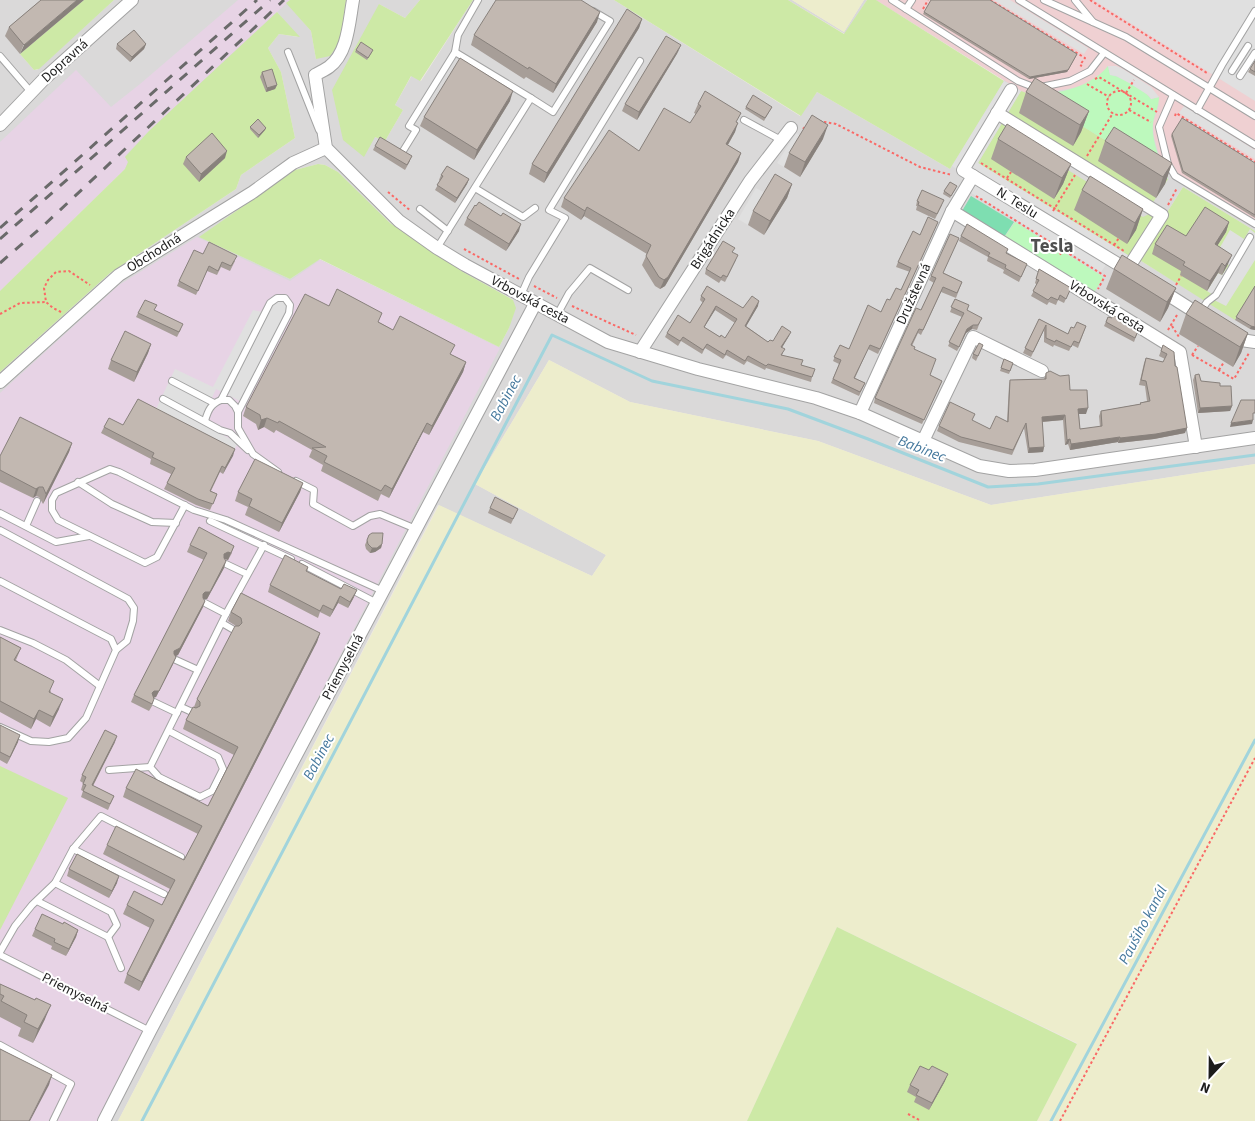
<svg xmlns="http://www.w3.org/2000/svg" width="1255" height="1121" font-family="'Source Sans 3',sans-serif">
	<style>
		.residential { fill: #dad9d9; fill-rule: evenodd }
		.commercial { fill: #efd0d2 }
		.industrial { fill: #e7d3e5 }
		.farmland { fill: #ededcc }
		.grass { fill: #cde9a6 }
		.park { fill: #bdf9bd }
		.pitch { fill: #7edeb1 }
		.parking { fill: #e0e0e0 }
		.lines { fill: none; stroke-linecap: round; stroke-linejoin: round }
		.stream { stroke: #a1d4dc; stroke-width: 3 }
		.lane-casing { stroke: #a3a3a3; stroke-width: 8 }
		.street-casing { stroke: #a3a3a3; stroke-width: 14 }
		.path { stroke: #fa6966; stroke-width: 2; stroke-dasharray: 2.5 2.5; stroke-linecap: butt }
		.lane { stroke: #fff; stroke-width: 6 }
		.street { stroke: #fff; stroke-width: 12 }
		.rail { stroke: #6a6a6a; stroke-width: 3; stroke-dasharray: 10 10; stroke-linecap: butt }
		.wall { fill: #a79e98; fill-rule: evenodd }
		.shaded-wall { fill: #88817c }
		.building { fill: #c2b8b1; stroke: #88817c; fill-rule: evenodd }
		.labels { text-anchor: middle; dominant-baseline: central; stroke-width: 4; stroke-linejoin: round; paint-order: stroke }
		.street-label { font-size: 14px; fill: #1c1c1c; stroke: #fff }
		.water-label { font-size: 15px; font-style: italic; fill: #43779c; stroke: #fff }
		.district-label { font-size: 19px; font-weight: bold; fill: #4f4f4f; stroke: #fff }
	</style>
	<rect width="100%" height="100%" fill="#eee9e2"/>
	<g class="residential">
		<path d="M0 0H84L20 54 34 70H37L114 0H290L287 3 311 31 316 59 339 42 346 0H420L405 18 379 4 375 137 385 141 403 110 395 105 412 75 421 81 473 0H614L800 116 817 92 950 169 1004 80 876 0H1255V231L1183 187 1138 259 1235 319 1255 287V464L991 505 818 441 630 402 549 360 475 484 606 555 592 576 438 505 118 1121H0V372L110 273 236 189 241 175 295 138 281 72 268 48 279 34 298 37 277 12 125 169 0 291ZM318 164 325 165 338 172 390 223 463 272 513 300 509 328 499 347 319 259 290 279 200 237 295 170Z"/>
		<path d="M788 0H792L844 32 864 0H867L845 34Z"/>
	</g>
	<path class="commercial" d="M876 0H1255V226L1163 169 1154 137 1153 123 1159 104 1108 66 1099 77 1087 84 1073 88 1032 95 1021 91Z"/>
	<g class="industrial">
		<path d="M238 0H290L149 131 125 156 128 162 125 169 0 291V142L76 70 111 107 140 84Z"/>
		<path d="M197 237 290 281 320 260 500 348 98 1121H0V393L119 285Z"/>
	</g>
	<g class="farmland">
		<path d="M792 0H864L844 32Z"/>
		<path d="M549 360 630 402 818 441 991 505 1255 464V1121H1037L1077 1043 837 927 747 1121H118L439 505 592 576 606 555 475 484Z"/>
	</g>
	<g class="grass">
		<path d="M84 0H114L39 69 34 70 20 54Z"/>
		<path d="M290 0H346L340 42 330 56 316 59 311 31 286 3Z"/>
		<path d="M420 0H473L420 81 411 76 395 105 403 110 385 141 375 137 364 157 343 140 332 90 379 4 405 18Z"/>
		<path d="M614 0H788L844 34 867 0H876L1004 81 950 169 817 92 801 116Z"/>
		<path d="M277 12 300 37 279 34 268 48 281 72 295 138 241 175 236 189 110 273 0 372V291L125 169 128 162 125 157 149 131Z"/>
		<path d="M1021 91 1032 95 1168 179 1152 204 1007 114Z"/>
		<path d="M1005 118 1014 124 1004 130 1143 217 1151 213 1155 216 1131 257 978 163Z"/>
		<path d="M318 164 325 165 338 172 390 223 463 272 513 300 516 308 509 328 499 347 320 259 290 279 199 237 295 170Z"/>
		<path d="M1183 187 1255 231V287L1235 320 1138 259Z"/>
		<path d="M0 766 68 798 0 930Z"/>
		<path d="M837 927 1077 1044 1037 1121H747Z"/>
	</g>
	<g class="park">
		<path d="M1108 66 1110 75C1121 76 1145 90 1151 99L1159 97C1159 107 1154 114 1153 124 1151 139 1161 165 1168 179L1032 95C1059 94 1091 87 1108 66Z"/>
		<path d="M1015 222 1102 276 1103 278 1093 294 1003 239Z"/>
	</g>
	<path class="pitch" d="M971 196 1014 222 1004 237 962 211Z"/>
	<g class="parking">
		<path d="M994 0H1010L1088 48 1084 54Z"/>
		<path d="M1095 0H1255V101L1095 1Z"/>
		<path d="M1108 66H1116L1123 69 1151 87 1159 97 1151 99 1148 95 1129 83 1116 76 1110 75Z"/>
		<path d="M1004 81 1021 91 978 163 1131 257 1122 272 1107 263 1101 272 960 186 966 175 952 166Z"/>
		<path d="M1184 106 1255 150V159L1179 113Z"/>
		<path d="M796 133 802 137 784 167 777 163Z"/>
		<path d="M756 188 767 194 748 225 738 219Z"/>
		<path d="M1250 229 1255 233V260L1226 306 1214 300 1216 297 1207 291 1218 273 1222 275 1229 265 1215 256 1230 230 1244 239Z"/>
		<path d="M285 294 292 303 244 403 216 389 200 423 238 443 233 452 155 411 175 369 213 387 253 310 262 312 277 295Z"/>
	</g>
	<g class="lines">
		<g class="stream">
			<path d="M142 1121 552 335 652 381 788 409 868 439 988 487 1038 484 1255 455"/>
			<path d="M1051 1121 1255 740"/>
		</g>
		<defs>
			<g id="lane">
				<path d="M892 0 1018 81 1036 88 1070 81 1090 71 1104 53"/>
				<path d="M1019 0 1255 145"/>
				<path d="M1044 0 1126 37 1255 116"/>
				<path d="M1075 0 1093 22"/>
				<path d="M906 9 912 0"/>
				<path d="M288 52 319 130"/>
				<path d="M455 52 458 35 478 0"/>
				<path d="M0 56 31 92"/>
				<path d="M1232 71 1248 46"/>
				<path d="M1240 76 1255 53"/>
				<path d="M1173 95 1159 127 1168 164 1175 176 1255 224"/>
				<path d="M1197 110 1222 65 1255 11"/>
				<path d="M744 120 781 140"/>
				<path d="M403 151 416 130 409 126 455 52 531 98"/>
				<path d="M475 188 523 217 535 208"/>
				<path d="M420 209 448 231"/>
				<path d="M437 248 531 98 553 112 610 21 593 11"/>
				<path d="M521 295 529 277 565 218 549 210 640 61"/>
				<path d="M1201 311 1207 302 1216 295 1250 237"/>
				<path d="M557 315 569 293 590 268 628 290"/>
				<path d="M172 381 214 403"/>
				<path d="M163 399 220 430 230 433 248 450"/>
				<path d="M221 400H229L235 406 238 412"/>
				<path d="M205 421C208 410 211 404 221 400L270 303 277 298H285L290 305 289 313 238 412V428L253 454 278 472"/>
				<path d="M296 481 314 490 313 504 353 526 370 516 380 514 416 529"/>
				<path d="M78 482 112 504 152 522 176 523"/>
				<path d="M185 505 157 557 145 563 58 520 52 510V500L56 493 110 469 119 472 194 510 226 520 383 591"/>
				<path d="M0 513 56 542 89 536"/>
				<path d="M210 521 291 559"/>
				<path d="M26 526 37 501"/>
				<path d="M0 530 128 599 134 608 133 621 127 641 116 650"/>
				<path d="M226 564 247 574"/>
				<path d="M302 564 377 603"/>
				<path d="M0 581 111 639 116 650 86 718 68 738 49 742 31 741 0 727"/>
				<path d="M205 603 226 614"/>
				<path d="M222 623 234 630"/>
				<path d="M0 630 33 643 66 660 100 686"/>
				<path d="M176 660 198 670"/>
				<path d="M154 702 177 713"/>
				<path d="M181 707 192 712"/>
				<path d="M169 731 218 757 223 769 212 791 200 797 159 777 150 767 226 614 264 545"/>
				<path d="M109 770 150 767"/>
				<path d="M73 849 164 894"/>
				<path d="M37 901 108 937 117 925 111 912 55 883"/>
				<path d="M108 937 121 968"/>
				<path d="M0 952 15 926 32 905 55 883 73 849 101 816 181 857"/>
				<path d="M0 955 150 1031"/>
				<path d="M0 1045 71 1084 53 1121"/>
			</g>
			<g id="street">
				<path d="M353 0C349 22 348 53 329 67 325 70 320 72 315 75L326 148 399 221 437 248 465 265 608 342 698 369 816 398 860 413 979 466 1009 471 1035 470 1255 438"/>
				<path d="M1011 90 963 170 1131 272"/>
				<path d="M997 113 1162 215 1127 270"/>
				<path d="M0 125 45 78 132 0"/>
				<path d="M952 211 1180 352 1196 447"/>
				<path d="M1159 289 1203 317"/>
				<path d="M1231 334 1241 340 1255 342"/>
				<path d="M640 352 750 181 791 128"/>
				<path d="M0 382 119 275 253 192 293 163 326 148"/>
				<path d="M860 413 952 211 973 176"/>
				<path d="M923 441 973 337 1042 371"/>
				<path d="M104 1121 150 1031 535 304"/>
			</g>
		</defs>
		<use href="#lane" class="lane-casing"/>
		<use href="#street" class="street-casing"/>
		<g class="path">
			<path d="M990 0 1085 58 1080 65 1082 66"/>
			<path d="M1090 0 1207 73"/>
			<path d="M923 9 928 0"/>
			<path d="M1095 79 1099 77 1157 112"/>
			<path d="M1087 84 1109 97"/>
			<circle cx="1119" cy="103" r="12"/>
			<path d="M1126 93 1134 80"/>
			<path d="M1129 110 1151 122"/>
			<path d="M1175 116 1176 113 1255 162"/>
			<path d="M819 121 836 124 920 167 952 175"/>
			<path d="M803 129 810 122"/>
			<path d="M1087 156 1113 113"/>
			<path d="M981 163 1124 251"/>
			<path d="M1007 178 1011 172"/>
			<path d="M388 192 411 211"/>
			<path d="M976 196 1105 276 1098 289"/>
			<path d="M1168 205 1177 188"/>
			<path d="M1053 211 1075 175"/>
			<path d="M1114 245 1119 238"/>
			<path d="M1060 248 1059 252 1062 256"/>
			<path d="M464 249 519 279"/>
			<path d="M1176 285 1181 276"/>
			<path d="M534 286 557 298"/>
			<path d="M572 306 636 335"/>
			<path d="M61 312 53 308 46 302 44 288 48 280 56 272 69 271 90 285"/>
			<path d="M0 314 20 303 46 302"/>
			<path d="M1172 326 1179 337"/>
			<path d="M1168 330 1177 315"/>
			<path d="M1192 355 1234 379 1249 353"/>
			<path d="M1192 355 1198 346"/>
			<path d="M1219 370 1224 362"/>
			<path d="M908 1114 921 1121"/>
			<path d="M1060 1121 1255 758"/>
		</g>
		<use href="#lane" class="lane"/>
		<use href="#street" class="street"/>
		<g class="rail">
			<path d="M0 228 257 0"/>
			<path d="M0 239 270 0"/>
			<path d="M0 263 43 226 284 0"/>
		</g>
	</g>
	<g class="wall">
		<path d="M41 0 20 54 5 36 9 27Z"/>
		<path d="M924 12 1077 54 1067 72 1029 79 923 14Z"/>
		<path d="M642 19 639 28 544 183 529 174 532 164Z"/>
		<path d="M597 22 553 93 526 77 524 79 471 45 474 35Z"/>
		<path d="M117 44H146L144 49 130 62 116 49Z"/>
		<path d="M356 50 372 52 367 60 355 52Z"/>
		<path d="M678 52 637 120 622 111 625 104Z"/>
		<path d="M1255 61V76L1248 72Z"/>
		<path d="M262 72 277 85 275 89 266 92 260 77Z"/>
		<path d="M1026 92 1089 111 1081 132 1073 146 1019 113Z"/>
		<path d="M510 101 474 160 420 126 424 117Z"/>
		<path d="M698 104 737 123 735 132 728 145 741 153 738 162 665 286 660 289 655 286 642 265 647 254 584 216 581 220 561 207 564 198 639 151 690 123 696 114 694 113Z"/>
		<path d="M746 107H772L764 121 745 109Z"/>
		<path d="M250 127 266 128 265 130 258 138 250 129Z"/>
		<path d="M1172 134 1255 163V218L1182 173 1171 136Z"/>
		<path d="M823 139 800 177 784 167 789 153Z"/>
		<path d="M998 139 1071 164 1063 184 1054 199 991 159Z"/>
		<path d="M1105 141 1172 163 1165 184 1156 198 1098 161Z"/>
		<path d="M375 146 410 161 405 170 373 150Z"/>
		<path d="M186 157 225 158 199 182 183 164Z"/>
		<path d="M441 175 469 179 467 184 455 203 435 190 440 181 439 180Z"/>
		<path d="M792 184 787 198 764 235 748 225 753 211Z"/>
		<path d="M956 188 950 198 943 194 944 191Z"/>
		<path d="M1082 190 1143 209 1136 230 1127 244 1074 210Z"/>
		<path d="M917 201 942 205 935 219 916 210 917 206H916Z"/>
		<path d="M476 206 519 231 506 251 464 225 467 218Z"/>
		<path d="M938 222 878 354 868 349 855 378 865 383 859 396 831 383 839 364 833 361 840 345 849 349 881 312 901 290 910 272 896 267 898 262 920 235Z"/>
		<path d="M1229 222 1226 232 1217 246 1228 264 1222 275 1218 273 1207 291 1180 275 1181 271 1152 254 1155 244 1186 236Z"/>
		<path d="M961 236 1008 249 1006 253 1027 264 1019 282 1003 273 1004 270 987 261 988 257 959 241Z"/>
		<path d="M733 253 736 260 725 282 721 280 719 283 705 274 706 269Z"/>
		<path d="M203 254 235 261 230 271 221 267 217 275 207 271 196 295 177 286 179 281Z"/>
		<path d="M1039 269 1071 288 1064 303 1058 300 1056 305 1049 302 1047 305 1031 296 1037 285 1035 283Z"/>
		<path d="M1114 269 1176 288 1168 308 1160 322 1106 289Z"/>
		<path d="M944 273 962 282 956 298 941 292 921 335 918 333 912 346 930 375 942 381 922 424 874 403 875 398 921 310 934 283 929 280 931 276Z"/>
		<path d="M1255 286V330L1250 329 1235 320Z"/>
		<path d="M701 296 743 308 758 306 746 326 768 342 789 336 782 347 783 353 782 355 801 365 812 377 811 382 766 368 765 370 747 361 744 365 726 355 723 359 705 348 702 354 681 341 678 346 665 337 667 333 690 323 703 303 700 300ZM715 310 735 323 725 338 720 337 704 327Z"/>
		<path d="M955 299 980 322 977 330 972 329 966 333 957 351 948 346 962 317 950 312Z"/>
		<path d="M329 306 379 322 393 330 452 355 466 362 463 372 429 435 423 432 389 498 381 494 378 501 321 471 323 465 309 457 312 450 276 430 274 433 264 427 258 430 256 424 243 416 246 407Z"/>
		<path d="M155 311 181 329 177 337 136 317 138 313Z"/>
		<path d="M1186 314 1248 333 1241 353 1233 367 1179 334Z"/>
		<path d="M1108 317 1138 331 1134 342 1104 326Z"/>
		<path d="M1039 319 1068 334 1074 328 1086 326 1078 348 1072 345 1069 351 1054 345 1053 347 1044 342V330L1031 357 1023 353Z"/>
		<path d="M151 344 148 353 134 382 108 369 111 360Z"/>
		<path d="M983 345 976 361 972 358 973 354Z"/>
		<path d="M1163 345 1175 366 1185 433 1154 439 1118 443V442L1070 450 1068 444 1065 445 1063 420 1042 422 1044 447 1043 452 1028 453 1024 428 1012 455 959 442 937 431 939 426 972 421 990 429 1007 421 1009 385 1010 380 1044 379 1046 373 1070 390 1086 414H1079L1080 429 1100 427 1099 416 1101 411 1140 404V403L1147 401 1145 386 1139 385 1144 363 1146 358 1163 362 1165 359 1159 356Z"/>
		<path d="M1004 359 1013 363 1009 374 1000 371Z"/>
		<path d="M1195 375 1201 381 1220 386 1232 406 1230 411 1198 413 1193 380Z"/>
		<path d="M123 425 235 449 223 474 220 472 211 491 217 494 210 510 196 505 164 489 167 483 171 474 150 464 151 459 101 433 104 427Z"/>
		<path d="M72 443 69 452 43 504 39 497 36 496 33 498 0 482V456Z"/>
		<path d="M303 483 300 492 279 532 245 515 248 507 235 501 238 492Z"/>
		<path d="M490 508 518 509 511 524 488 513Z"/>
		<path d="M369 535 382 544 381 548 375 552 370 553 366 549 365 545Z"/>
		<path d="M190 545 232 553 228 560 225 559 224 568 207 599H203V607L178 655 175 656 176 657 173 664 156 697 153 698 152 706 149 711 131 702 134 695 204 560 187 552Z"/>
		<path d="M308 567 307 572 354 597 348 608 338 603 330 617 320 612 318 618 268 592 270 585Z"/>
		<path d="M231 612 320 633 317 642 139 991 124 983 127 974 150 928 123 914 127 905H162L170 889 103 854 107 845 184 860 198 834 123 797 126 788 208 806 234 755 183 729 186 720 194 707 197 699 236 626 228 621Z"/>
		<path d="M0 637 21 648 16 660 51 691 50 693 59 709 50 727 36 719 31 729 0 712Z"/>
		<path d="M0 725 18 742 7 764 0 760Z"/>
		<path d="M115 742 93 786 114 796 108 810 81 797 83 791 81 790 83 783 80 781 82 775Z"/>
		<path d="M69 869 117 883 109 898 67 876Z"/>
		<path d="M63 924 78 930 76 937 66 956 51 949 52 946 32 936 35 929Z"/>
		<path d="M0 984 35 1000 45 1019 33 1043 18 1036 21 1028 0 1017Z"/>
		<path d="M945 1081 929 1110 914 1102 916 1097 907 1092 910 1085Z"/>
	</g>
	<g class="shaded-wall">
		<path d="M77 0H84L20 54 24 45Z"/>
		<path d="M600 12 597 22 553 93 556 84Z"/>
		<path d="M642 19 639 28 544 183 547 173Z"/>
		<path d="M146 44 144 49 130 62 132 57Z"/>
		<path d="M681 45 678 52 637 120 639 112Z"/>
		<path d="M1077 54 1067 72 1029 79 1030 77Z"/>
		<path d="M277 85 275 89 266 92 267 88Z"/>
		<path d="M513 91 510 101 474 160 477 150Z"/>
		<path d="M1089 111 1081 132 1073 146 1080 125Z"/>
		<path d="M738 123 735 132 723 153 726 144Z"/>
		<path d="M828 125 823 139 800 177 805 162Z"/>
		<path d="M266 128 265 130 258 138 259 135Z"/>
		<path d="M227 151 225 158 199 182 201 174Z"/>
		<path d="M741 153 738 162 665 286 660 289 664 280Z"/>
		<path d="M1172 163 1165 184 1156 198 1163 177Z"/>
		<path d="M1071 164 1063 184 1054 199 1062 178Z"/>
		<path d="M469 179 467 184 455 203 457 198Z"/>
		<path d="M792 184 787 198 764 235 770 221Z"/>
		<path d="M587 207 584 216 581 220 585 211Z"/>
		<path d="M1143 209 1136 230 1127 244 1135 223Z"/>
		<path d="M1229 222 1226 232 1212 254 1215 244Z"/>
		<path d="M521 224 519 231 506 251 509 244Z"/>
		<path d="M1232 255 1228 264 1222 275 1225 266Z"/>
		<path d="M1222 263 1218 273 1207 291 1210 281Z"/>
		<path d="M1176 288 1168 308 1160 322 1167 302Z"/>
		<path d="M759 301 758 306 744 330 745 326Z"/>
		<path d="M716 306 715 310 702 331 704 327Z"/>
		<path d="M973 325 972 329 966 333 957 351 967 329Z"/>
		<path d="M1251 326 1255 327V330L1250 329Z"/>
		<path d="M791 332 789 336 780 351 781 347Z"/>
		<path d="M1248 333 1241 353 1233 367 1240 347Z"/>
		<path d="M151 344 148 353 134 382 137 372Z"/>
		<path d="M466 362 463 372 429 435 432 426Z"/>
		<path d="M1232 406 1230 411 1198 413 1200 408Z"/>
		<path d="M1088 408 1086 414H1077L1078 409Z"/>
		<path d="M1065 415 1063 420 1040 422 1042 417Z"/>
		<path d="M267 418 264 427 258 430 261 420Z"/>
		<path d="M1253 420 1252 424 1230 427 1231 423Z"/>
		<path d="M427 423 423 432 389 498 392 489Z"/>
		<path d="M1187 428 1185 433 1154 439 1118 443 1120 438Z"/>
		<path d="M1120 437 1118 442 1070 450 1071 444Z"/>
		<path d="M1070 439 1068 444 1065 445 1067 440Z"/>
		<path d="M72 443 69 452 43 504 46 494Z"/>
		<path d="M1044 447 1043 452 1028 453 1029 448Z"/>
		<path d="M235 449 233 456 223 474 225 468Z"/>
		<path d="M303 483 300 492 279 532 282 523Z"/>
		<path d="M39 487 36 496 33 498 36 489Z"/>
		<path d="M382 544 381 548 375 552 370 553 372 548Z"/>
		<path d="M234 546 228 560 225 559 222 561 224 554Z"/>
		<path d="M226 561 224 568 207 599H203V594Z"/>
		<path d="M357 590 354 597 348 608 350 602Z"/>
		<path d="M340 596 338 603 330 617 333 610Z"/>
		<path d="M205 601 203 607 178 655 172 658 174 651Z"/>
		<path d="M320 633 317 642 139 991 142 982Z"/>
		<path d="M176 657 173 664 156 697 152 698V693Z"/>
		<path d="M63 699 59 709 50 727 53 717Z"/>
		<path d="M39 710 36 719 31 729 34 719Z"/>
		<path d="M20 735 18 742 7 764 10 757Z"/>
		<path d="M117 736 115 742 90 791 92 785Z"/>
		<path d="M119 876 117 883 109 898 112 891Z"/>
		<path d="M78 930 76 937 66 956 69 949Z"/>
		<path d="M51 1005 45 1019 33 1043 38 1029Z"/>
		<path d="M948 1074 945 1081 929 1110 932 1103Z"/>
		<path d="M52 1075 49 1085 30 1121H29Z"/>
	</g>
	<g class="building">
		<path d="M41 0H77L24 45 9 27Z"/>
		<path d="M496 0H581L600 12 556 84 529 67 528 69 474 35Z"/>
		<path d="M931 0H990L1077 54 1068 70 1030 77 924 12Z"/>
		<path d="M627 9 642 19 547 173 532 164Z"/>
		<path d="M134 30 146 44 132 57 117 44Z"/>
		<path d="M666 36 681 45 639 112 625 104Z"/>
		<path d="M361 42 373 50 368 58 356 50Z"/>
		<path d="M460 58 513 91 477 150 424 117Z"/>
		<path d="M1255 61V72L1250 69Z"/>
		<path d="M272 69 277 85 267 88 262 72Z"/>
		<path d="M1035 78 1089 111 1080 125 1026 92Z"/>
		<path d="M705 91 741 113 736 122 738 123 726 144 741 153 668 277 664 280 659 277 646 256 651 245 587 207 585 211 564 198 609 130 639 151 664 108 690 123 701 106 698 104Z"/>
		<path d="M753 95 772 107 765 118 746 107Z"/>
		<path d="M812 115 828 125 805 162 789 153Z"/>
		<path d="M1182 118 1255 163V215L1183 171 1172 134Z"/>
		<path d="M258 119 266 128 259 135 250 127Z"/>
		<path d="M1007 124 1071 164 1062 178 998 139Z"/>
		<path d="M1114 127 1172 163 1163 177 1105 141Z"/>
		<path d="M212 133 227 151 201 174 186 157Z"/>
		<path d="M380 137 412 156 407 165 375 146Z"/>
		<path d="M447 166 469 179 457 198 437 185 443 176 441 175Z"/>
		<path d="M775 174 792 184 770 221 753 211Z"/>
		<path d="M1090 176 1143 209 1135 223 1082 190Z"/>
		<path d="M950 182 957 186 951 196 944 191Z"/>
		<path d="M922 190 944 200 937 214 918 205 919 202 917 201Z"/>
		<path d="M479 202 501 216 503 213 521 224 509 244 467 218 475 205 476 206Z"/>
		<path d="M1205 207 1229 222 1215 244 1232 255 1225 266 1222 263 1210 281 1183 265 1185 262 1155 244 1167 225 1186 236Z"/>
		<path d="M928 217 938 222 880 349 870 345 854 378 865 383 860 392 833 379 841 360 834 357 840 345 849 349 868 305 881 312 887 299 890 300 896 288 901 290 911 268 898 262 913 231 920 235Z"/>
		<path d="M967 224 1008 249 1006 253 1027 264 1021 277 1005 268 1006 265 988 256 990 253 961 236Z"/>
		<path d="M950 234 959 238 943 273 962 282 957 293 943 287 923 330 919 329 911 345 915 347 914 349 936 359 930 375 942 381 924 420 875 398 916 308 921 310 936 278 931 276Z"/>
		<path d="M723 241 735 248 732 252 738 255 727 277 723 275 721 278 706 269Z"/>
		<path d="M209 242 237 256 231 266 222 262 218 271 209 266 198 291 179 281 194 250 203 254Z"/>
		<path d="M1122 255 1176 288 1167 302 1114 269Z"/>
		<path d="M1039 269 1071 288 1066 299 1060 295 1058 300 1051 297 1048 300 1033 291 1039 280 1036 279Z"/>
		<path d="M707 286 743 308 752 296 759 301 745 326 768 342 770 340 773 341 782 326 791 332 781 347 785 349 781 355 803 360 801 365 815 369 812 377 768 364 766 366 748 356 745 361 727 350 725 355 707 344 703 350 683 337 680 341 667 333 678 315 690 323 705 299 701 296ZM716 306 737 319 725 338 721 335 720 337 704 327Z"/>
		<path d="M1255 286V327L1251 326 1236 317Z"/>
		<path d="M337 289 382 313 378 322 393 330 400 316 455 345 450 354 466 362 432 426 427 423 392 489 385 485 381 491 324 462 327 456 312 448 326 447 279 421 278 423 267 418 261 420 260 415 246 407 305 294 329 306Z"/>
		<path d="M955 299 969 305 967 310 982 318 978 325H973L967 329 959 347 949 342 964 313 951 307Z"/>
		<path d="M145 300 157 305 154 310 183 324 179 332 138 313Z"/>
		<path d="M1195 300 1248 333 1240 347 1186 314Z"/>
		<path d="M1113 315 1138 331 1135 338 1106 322 1108 317 1112 318Z"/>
		<path d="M1039 319 1068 334 1071 327 1074 328 1077 322 1086 326 1079 343 1074 341 1071 347 1056 340 1055 342 1046 338V325L1033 352 1025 348Z"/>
		<path d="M125 331 151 344 137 372 111 360Z"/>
		<path d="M979 343 983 345 978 356 973 354Z"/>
		<path d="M1163 345 1174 352 1175 366 1177 367 1187 428 1156 434 1120 438V437L1071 444 1070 439 1067 440 1065 415 1042 417 1044 447 1029 448 1026 423 1013 450 961 437 939 426 950 402 975 414 972 420 990 429 996 416 1008 422 1010 380 1046 379V373L1050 371 1060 376 1069 375 1070 390H1087L1088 408 1078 409 1080 429 1102 426 1101 411 1141 404 1140 403 1150 401 1146 381 1141 380 1146 358 1163 362 1167 354 1161 351Z"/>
		<path d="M1004 359 1013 363 1010 371 1001 368Z"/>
		<path d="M1199 374 1201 381 1220 383V386H1231L1232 406 1200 408 1195 375Z"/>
		<path d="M138 399 235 449 225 468 222 466 210 491 217 494 213 504 198 499 167 483 175 468 152 457 154 453 104 427 109 418 123 425Z"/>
		<path d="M1241 400H1255V413H1253V420L1231 423Z"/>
		<path d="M20 417 72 443 46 494 43 487H39L36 489 0 470V456Z"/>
		<path d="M255 459 303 483 282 523 249 506 252 499 238 492Z"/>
		<path d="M495 497 518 509 513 519 490 508Z"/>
		<path d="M199 527 234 546 231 553 228 552 224 554V558L226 561 210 592H205L203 594V598L205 601 180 648 174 651V654L176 657 159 691H154L152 693 154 699 152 704 134 695 207 553 190 545Z"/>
		<path d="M372 533H383L382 544 377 548H372L368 544 367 540 369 535Z"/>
		<path d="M285 555 308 567 306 571 341 589 344 584 357 590 350 602 340 596 333 610 323 605 320 611 270 585Z"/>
		<path d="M241 593 320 633 142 982 127 974 154 920 127 905 134 891 162 905 175 880 107 845 116 826 184 860 202 826 126 788 136 769 208 806 238 747 186 720 193 707 196 708 200 706V702L197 699 235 626H239L242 623 241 618 231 612Z"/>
		<path d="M0 637 21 648 14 660 54 681 49 692 63 699 53 717 39 710 34 719 0 701Z"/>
		<path d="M0 725 20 735 10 757 0 752Z"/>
		<path d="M105 730 117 736 92 785 114 796 110 804 83 791 86 785 83 784 86 777 82 775Z"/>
		<path d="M77 854 119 876 112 891 69 869Z"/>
		<path d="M42 914 63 924 64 922 78 930 69 949 54 942 55 939 35 929Z"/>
		<path d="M0 984 35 1000 36 998 51 1005 38 1029 24 1022 27 1015 1 1001 4 996 0 994Z"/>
		<path d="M0 1049 52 1075 29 1121H0Z"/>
		<path d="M920 1066 929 1070 932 1066 948 1074 932 1103 916 1095 919 1090 910 1085Z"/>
	</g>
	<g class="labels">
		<g class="street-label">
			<text transform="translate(65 61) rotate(-42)">Dopravná</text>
			<text transform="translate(1017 203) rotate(32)">N. Teslu</text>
			<text transform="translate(713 239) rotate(-57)">Brigádnicka</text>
			<text transform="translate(154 253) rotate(-32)">Obchodná</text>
			<text transform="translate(914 294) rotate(-66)">Družstevná</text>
			<text transform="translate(530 300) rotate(28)">Vrbovská cesta</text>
			<text transform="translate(1107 307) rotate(32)">Vrbovská cesta</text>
			<text transform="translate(343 667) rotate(-62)">Priemyselná</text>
			<text transform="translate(75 993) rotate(27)">Priemyselná</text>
		</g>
		<g class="water-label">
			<text transform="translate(506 398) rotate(-62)">Babinec</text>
			<text transform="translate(922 449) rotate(21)">Babinec</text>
			<text transform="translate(319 757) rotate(-62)">Babinec</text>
			<text transform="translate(1143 925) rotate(-62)">Paušiho kanál</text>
		</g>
		<g class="district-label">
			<text x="1052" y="246">Tesla</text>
		</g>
	</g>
	<g transform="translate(1210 1076) rotate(202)" stroke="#ffffff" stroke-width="4" paint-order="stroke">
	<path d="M0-4L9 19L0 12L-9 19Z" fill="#1c1c1c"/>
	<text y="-8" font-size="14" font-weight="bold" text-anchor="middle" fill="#1c1c1c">N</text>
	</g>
</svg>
